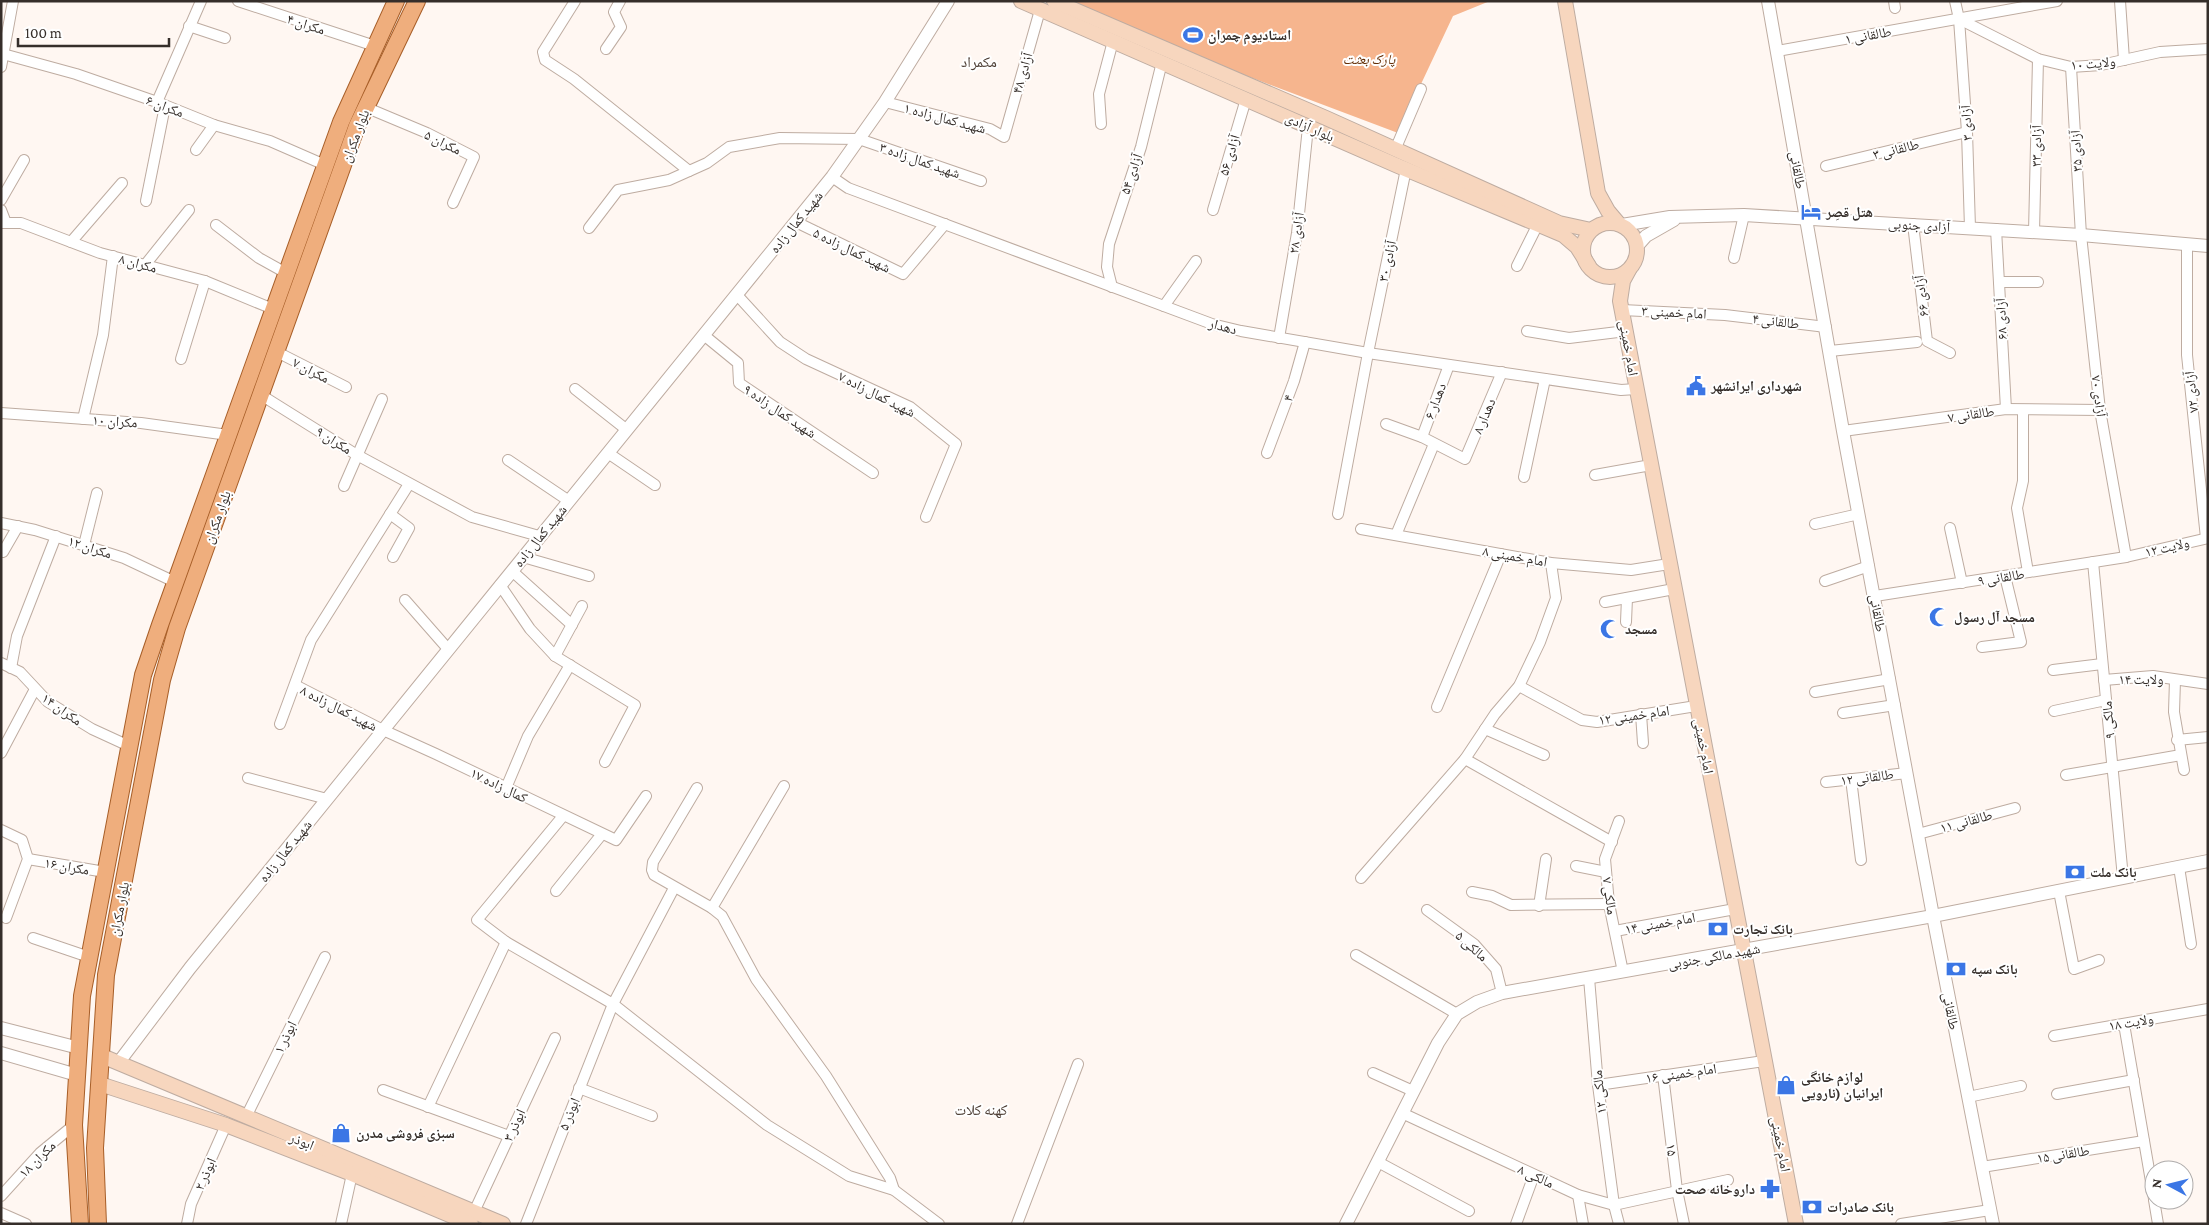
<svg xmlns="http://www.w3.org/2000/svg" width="2209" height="1225" font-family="'Crimson Pro','Noto Naskh Arabic',serif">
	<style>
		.green { fill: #f6b58e }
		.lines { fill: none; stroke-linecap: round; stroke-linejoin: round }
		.minor-casing { stroke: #beaca1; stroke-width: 12 }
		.tertiary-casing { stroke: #beaca1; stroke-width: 14 }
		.secondary-casing { stroke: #beaca1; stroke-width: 16 }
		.primary-casing { stroke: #a75e28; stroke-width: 18 }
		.minor { stroke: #fff; stroke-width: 10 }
		.tertiary { stroke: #fff; stroke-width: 12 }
		.secondary { stroke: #f7d6be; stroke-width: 14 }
		.primary { stroke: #efae7d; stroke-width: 16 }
		.labels { text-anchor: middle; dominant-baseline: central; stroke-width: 4; stroke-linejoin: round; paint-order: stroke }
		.street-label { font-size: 14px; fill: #352e2a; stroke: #fff }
		.poi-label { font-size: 14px; font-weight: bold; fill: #352e2a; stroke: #fff; text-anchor: start }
		.park-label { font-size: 14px; font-style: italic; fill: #642f06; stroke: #fff }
		.neighbourhood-label { font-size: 15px; fill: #4f4037; stroke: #fff }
	</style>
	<rect width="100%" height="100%" fill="#fff7f2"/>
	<path class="green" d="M1068 1H1490L1453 16 1398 133 1226 68Z"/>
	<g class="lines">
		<defs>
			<g id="minor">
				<path d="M238 1 375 46"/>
				<path d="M575 1 543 52 545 60 574 79 689 171"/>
				<path d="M1894 1 1895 8"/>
				<path d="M1955 1 1959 19 1967 132 1970 228"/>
				<path d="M2120 1 2124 60"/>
				<path d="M1959 19 2038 59 2071 67 2101 65 2160 52 2208 49"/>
				<path d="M189 26 225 38"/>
				<path d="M606 49 621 27 614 12 620 1"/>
				<path d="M1777 51 2057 1"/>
				<path d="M3 54 76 74 157 102 214 125 270 141 325 165"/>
				<path d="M1 67 13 1"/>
				<path d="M2071 67 2081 235 2100 410 2126 557"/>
				<path d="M157 102 201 1"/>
				<path d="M885 102 990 129 1004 137 1040 10"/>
				<path d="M365 107 427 133 474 157 453 203"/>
				<path d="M1101 124 1099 94 1113 41"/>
				<path d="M196 150 214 125"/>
				<path d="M1395 150 1421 89"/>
				<path d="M1826 166 1967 132"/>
				<path d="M832 177 848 188 1212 324 1241 331 1368 353 1621 390 1636 389"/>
				<path d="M1 200 24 160"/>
				<path d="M146 201 165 106"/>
				<path d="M1 210 6 223"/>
				<path d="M1213 210 1246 99"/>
				<path d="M796 222 903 274 945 224"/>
				<path d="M1 223H21L100 253 205 281 273 309"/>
				<path d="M1913 224 1927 341 1950 353"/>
				<path d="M216 225 259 258 286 273"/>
				<path d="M589 228 618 190 669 180 707 163 729 147 780 138 859 139 981 181"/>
				<path d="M1996 229 2006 409"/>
				<path d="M2034 232 2038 59"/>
				<path d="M71 242 122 183"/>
				<path d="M2187 245V355L2206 538"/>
				<path d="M1734 258 1744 215"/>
				<path d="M145 265 189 210"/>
				<path d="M1517 266 1538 224"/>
				<path d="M1999 282H2038"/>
				<path d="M1112 287 1107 267 1109 244 1141 147 1162 62"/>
				<path d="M738 296 780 342 806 359 910 407 956 444 926 517"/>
				<path d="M1164 306 1196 261"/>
				<path d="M1622 310 1725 315 1826 327"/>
				<path d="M1527 331 1569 338 1626 331"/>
				<path d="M705 336 738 363 739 383 873 473"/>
				<path d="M1279 338 1297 233 1308 127"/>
				<path d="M1830 351 1917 342"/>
				<path d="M277 352 346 387"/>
				<path d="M181 359 205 281"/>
				<path d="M575 389 627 430"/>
				<path d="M261 395 357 455 472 517 539 536"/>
				<path d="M2023 410V481L2017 508 2028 572"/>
				<path d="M1 413 141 423 228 435"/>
				<path d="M83 419 103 335 113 256"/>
				<path d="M1386 424 1422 437 1465 459 1502 372"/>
				<path d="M1843 431 2006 409 2100 410"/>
				<path d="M1422 437 1449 365"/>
				<path d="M608 453 655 485"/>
				<path d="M1267 453 1294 381 1305 342"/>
				<path d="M508 460 569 501"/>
				<path d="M1595 475 1651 465"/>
				<path d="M1524 477 1545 379"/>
				<path d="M344 486 382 399"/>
				<path d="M390 514 409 528 393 557"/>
				<path d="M1338 514 1368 353 1406 169"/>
				<path d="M1 523 35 530 124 558 175 582"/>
				<path d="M1815 524 1859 514"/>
				<path d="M1950 528 1962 583"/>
				<path d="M1361 529 1551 563 1631 570 1669 564"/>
				<path d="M1396 535 1434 444"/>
				<path d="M84 545 97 493"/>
				<path d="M3 552 18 526"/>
				<path d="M523 557 589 576"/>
				<path d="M2093 562 2123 878"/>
				<path d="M1551 563 1556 598 1540 642 1519 686 1495 714 1465 759 1612 842"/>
				<path d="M512 571 572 625"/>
				<path d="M1825 581 1869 566"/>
				<path d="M500 585 530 629 555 656 635 705 605 762"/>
				<path d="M1875 596 2126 557 2208 538"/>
				<path d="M405 600 448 649"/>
				<path d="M1605 602 1674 589"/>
				<path d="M1626 622 1627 598"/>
				<path d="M1982 647 2021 642 2005 576"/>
				<path d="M555 656 582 606"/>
				<path d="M1 663 20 672 48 702 92 729 129 746"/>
				<path d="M11 668 17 636 56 536"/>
				<path d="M2053 670 2102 664"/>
				<path d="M2104 680 2153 676 2208 684"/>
				<path d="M2175 680 2174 712 2184 770"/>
				<path d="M295 685 383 730 436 754 616 840 646 796"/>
				<path d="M1519 686 1582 720 1597 722 1696 706"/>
				<path d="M1815 692 1890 679"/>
				<path d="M1437 707 1501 554"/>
				<path d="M2054 711 2106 700"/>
				<path d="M1843 713 1895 705"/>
				<path d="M1641 714 1643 743"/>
				<path d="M280 724 311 640 409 484"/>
				<path d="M1485 729 1544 755"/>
				<path d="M2177 740 2208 737"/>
				<path d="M1 753 35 689"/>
				<path d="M2066 775 2181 755"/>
				<path d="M248 778 327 799"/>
				<path d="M1851 779 1861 860"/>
				<path d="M1826 782 1907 773"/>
				<path d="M506 788 528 736 570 665"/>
				<path d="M697 788 653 862 652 870 654 875 712 908 722 916 756 979 826 1076 890 1178 894 1190"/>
				<path d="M563 816 477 920 506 942 613 1004 767 1125 849 1176 894 1190 939 1224"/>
				<path d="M1619 821 1605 859 1609 904 1623 972"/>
				<path d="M1 830 22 840 28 859 6 918"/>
				<path d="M1918 834 2015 808"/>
				<path d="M28 859 105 872"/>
				<path d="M1576 866 1606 872"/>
				<path d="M2179 867 2191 944"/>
				<path d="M1361 878 1465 759"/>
				<path d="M556 891 602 834"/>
				<path d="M2059 891 2074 969 2099 960"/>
				<path d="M1472 892 1492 896 1511 905 1609 904"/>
				<path d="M1539 906 1546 859"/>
				<path d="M712 908 784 786"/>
				<path d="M1427 910 1474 944 1496 969 1502 993"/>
				<path d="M1615 931 1735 909"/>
				<path d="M33 938 89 957"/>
				<path d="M1356 955 1457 1014"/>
				<path d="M1589 978 1598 1085 1614 1205 1619 1224"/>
				<path d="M2124 1024 2154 1199"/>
				<path d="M2054 1036 2208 1009"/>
				<path d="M1373 1073 1413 1091"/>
				<path d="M1663 1075 1677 1190 1684 1224"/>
				<path d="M1598 1085 1764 1061"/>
				<path d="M579 1088 652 1116"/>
				<path d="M383 1090 509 1136"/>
				<path d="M2057 1094 2134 1080"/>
				<path d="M1968 1097 2021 1086"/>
				<path d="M428 1107 506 942"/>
				<path d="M1402 1113 1578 1195 1614 1205 1728 1180"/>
				<path d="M246 1117 325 957"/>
				<path d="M1378 1162 1469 1211"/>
				<path d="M1982 1167 2144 1141"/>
				<path d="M1578 1195 1583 1224"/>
				<path d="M1 1196 40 1153 74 1125"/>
				<path d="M2154 1200 2158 1224"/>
				<path d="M474 1212 555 1038"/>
				<path d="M1 1213 26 1224"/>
				<path d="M187 1224 191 1204 226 1125"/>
				<path d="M341 1224 352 1174"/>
				<path d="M526 1224 613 1004 674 888"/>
				<path d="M1017 1224 1078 1064"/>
				<path d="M1516 1224 1534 1175"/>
				<path d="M1901 1224 1990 1210"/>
			</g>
			<g id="tertiary">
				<path d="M1768 1 1843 431 1933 916 1993 1224"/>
				<path d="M1622 225 1670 217 1744 215 2081 235 2208 246"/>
				<path d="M1638 245 1646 236 1674 220"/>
				<path d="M1 1028 79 1048"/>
				<path d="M1 1053 77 1075"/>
				<path d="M119 1062 190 968 832 177 885 102 948 1"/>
				<path d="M1346 1224 1438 1043 1457 1014 1477 1002 1502 993 1933 916 2208 861"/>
			</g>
			<g id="secondary">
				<path d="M1021 1 1398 166 1563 235 1577 247 1589 266"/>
				<path d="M1054 1 1326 118 1559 223 1591 230"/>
				<path d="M1565 1 1598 193 1608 211 1619 224"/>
				<circle cx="1610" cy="250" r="27"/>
				<path d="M1629 270 1623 281 1620 301 1796 1224"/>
				<path d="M102 1056 503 1224"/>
				<path d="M100 1084 226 1125 352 1174 471 1224"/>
			</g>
			<g id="primary">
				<path d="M80 1224 74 1125 82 996 143 675 160 625 341 122 396 1"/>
				<path d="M98 1224 95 1148 106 975 162 680 177 628 357 126 417 1"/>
			</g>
		</defs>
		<use href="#minor" class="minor-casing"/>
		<use href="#tertiary" class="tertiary-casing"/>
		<use href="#secondary" class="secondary-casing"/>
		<use href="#primary" class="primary-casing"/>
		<use href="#minor" class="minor"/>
		<use href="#tertiary" class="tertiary"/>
		<use href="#secondary" class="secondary"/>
		<use href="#primary" class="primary"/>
	</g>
	<defs>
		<symbol id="stadium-bare" viewBox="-9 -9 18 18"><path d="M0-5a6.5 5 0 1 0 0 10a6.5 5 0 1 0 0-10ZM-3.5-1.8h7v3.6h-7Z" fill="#3b76e5" stroke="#fff" stroke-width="2.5" paint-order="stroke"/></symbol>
		<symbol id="hotel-bare" viewBox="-9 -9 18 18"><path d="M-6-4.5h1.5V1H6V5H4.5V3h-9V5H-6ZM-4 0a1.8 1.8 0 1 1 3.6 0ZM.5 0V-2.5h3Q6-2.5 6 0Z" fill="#3b76e5" stroke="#fff" stroke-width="2.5" paint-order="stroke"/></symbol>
		<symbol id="civic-bare" viewBox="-9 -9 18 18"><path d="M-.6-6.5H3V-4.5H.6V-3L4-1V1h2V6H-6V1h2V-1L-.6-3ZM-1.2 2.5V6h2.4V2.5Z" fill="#3b76e5" stroke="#fff" stroke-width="2.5" paint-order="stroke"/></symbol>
		<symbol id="mosque-bare" viewBox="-9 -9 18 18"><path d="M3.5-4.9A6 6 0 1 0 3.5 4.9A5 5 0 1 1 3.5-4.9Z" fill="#3b76e5" stroke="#fff" stroke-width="2.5" paint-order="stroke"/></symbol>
		<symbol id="bank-bare" viewBox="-9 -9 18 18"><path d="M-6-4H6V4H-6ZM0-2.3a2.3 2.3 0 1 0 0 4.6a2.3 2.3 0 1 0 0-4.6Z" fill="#3b76e5" stroke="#fff" stroke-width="2.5" paint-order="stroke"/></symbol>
		<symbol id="shop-bare" viewBox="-9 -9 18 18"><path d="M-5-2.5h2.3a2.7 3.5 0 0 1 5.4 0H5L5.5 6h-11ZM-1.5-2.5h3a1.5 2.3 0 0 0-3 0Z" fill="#3b76e5" stroke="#fff" stroke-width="2.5" paint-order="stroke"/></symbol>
		<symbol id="pharmacy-bare" viewBox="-9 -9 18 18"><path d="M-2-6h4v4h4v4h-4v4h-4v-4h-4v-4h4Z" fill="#3b76e5" stroke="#fff" stroke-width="2.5" paint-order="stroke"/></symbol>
	</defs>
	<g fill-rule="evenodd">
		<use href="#stadium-bare" x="1179" y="21" width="28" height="28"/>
		<use href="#hotel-bare" x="1797" y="198" width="28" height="28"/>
		<use href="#civic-bare" x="1682" y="372" width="28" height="28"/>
		<use href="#mosque-bare" x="1925" y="603" width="28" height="28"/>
		<use href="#mosque-bare" x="1596" y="615" width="28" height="28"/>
		<use href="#bank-bare" x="2061" y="858" width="28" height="28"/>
		<use href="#bank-bare" x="1704" y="915" width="28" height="28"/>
		<use href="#bank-bare" x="1942" y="955" width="28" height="28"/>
		<use href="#shop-bare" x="1772" y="1071" width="28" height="28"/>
		<use href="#shop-bare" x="327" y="1119" width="28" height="28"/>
		<use href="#pharmacy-bare" x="1756" y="1175" width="28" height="28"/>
		<use href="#bank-bare" x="1798" y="1193" width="28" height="28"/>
	</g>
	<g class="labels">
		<g class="street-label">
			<text transform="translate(306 24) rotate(18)">مکران ۴</text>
			<text transform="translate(1868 35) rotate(-10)">طالقانی ۱</text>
			<text transform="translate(2093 63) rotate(-5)">ولایت ۱۰</text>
			<text transform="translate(1022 73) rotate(-74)">آزادی ۴۸</text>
			<text transform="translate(165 106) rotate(21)">مکران ۶</text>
			<text transform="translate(945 118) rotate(15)">شهید کمال زاده ۱</text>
			<text transform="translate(1966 123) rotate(-93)">آزادی ۳</text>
			<text transform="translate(1310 127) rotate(24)">بلوار آزادی</text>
			<text transform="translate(355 136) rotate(-69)">بلوار مکران</text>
			<text transform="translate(443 142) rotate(26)">مکران ۵</text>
			<text transform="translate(2036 146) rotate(-89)">آزادی ۳۳</text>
			<text transform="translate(1896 149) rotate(-14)">طالقانی ۳</text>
			<text transform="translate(2076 151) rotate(-93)">آزادی ۳۵</text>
			<text transform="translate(1229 155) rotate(-73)">آزادی ۵۶</text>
			<text transform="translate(920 160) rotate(19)">شهید کمال زاده ۳</text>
			<text transform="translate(1798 170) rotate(80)">طالقانی</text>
			<text transform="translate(1131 174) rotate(-71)">آزادی ۵۴</text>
			<text transform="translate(796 222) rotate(-51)">شهید کمال زاده</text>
			<text transform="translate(1919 225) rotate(3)">آزادی جنوبی</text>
			<text transform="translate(1296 233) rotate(-82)">آزادی ۲۸</text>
			<text transform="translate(852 250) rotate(26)">شهید کمال زاده ۵</text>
			<text transform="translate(1387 261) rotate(-78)">آزادی ۳۰</text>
			<text transform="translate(138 263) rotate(15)">مکران ۸</text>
			<text transform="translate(1921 296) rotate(-97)">آزادی ۶۶</text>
			<text transform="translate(1674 312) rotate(3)">امام خمینی ۳</text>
			<text transform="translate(2001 319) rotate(-93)">آزادی ۶۸</text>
			<text transform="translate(1776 321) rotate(7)">طالقانی ۴</text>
			<text transform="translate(1223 326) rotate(15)">دهدار</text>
			<text transform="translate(1629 348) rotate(80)">امام خمینی</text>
			<text transform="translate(311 370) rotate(27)">مکران ۷</text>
			<text transform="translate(2191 392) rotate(-96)">آزادی ۷۲</text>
			<text transform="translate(877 394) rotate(27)">شهید کمال زاده ۷</text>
			<text transform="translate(2099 396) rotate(83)">آزادی ۷۰</text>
			<text transform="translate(1288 398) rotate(-69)">۴</text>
			<text transform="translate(1435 401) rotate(-69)">دهدار ۶</text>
			<text transform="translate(780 411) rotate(34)">شهید کمال زاده ۹</text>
			<text transform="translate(1971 414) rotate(-8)">طالقانی ۷</text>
			<text transform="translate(1484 416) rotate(-67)">دهدار ۸</text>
			<text transform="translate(115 421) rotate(4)">مکران ۱۰</text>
			<text transform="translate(334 440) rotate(32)">مکران ۹</text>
			<text transform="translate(217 517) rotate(-70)">بلوار مکران</text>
			<text transform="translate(540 536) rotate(-51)">شهید کمال زاده</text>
			<text transform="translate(90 547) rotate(18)">مکران ۱۲</text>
			<text transform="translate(2167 547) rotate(-13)">ولایت ۱۲</text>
			<text transform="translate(1515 556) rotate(10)">امام خمینی ۸</text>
			<text transform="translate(2001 577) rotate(-9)">طالقانی ۹</text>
			<text transform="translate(1878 613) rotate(80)">طالقانی</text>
			<text x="2141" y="679">ولایت ۱۴</text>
			<text transform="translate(339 708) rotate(27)">شهید کمال زاده ۸</text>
			<text transform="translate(62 709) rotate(35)">مکران ۱۴</text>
			<text transform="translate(1634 715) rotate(-8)">امام خمینی ۱۲</text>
			<text transform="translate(2108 720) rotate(-95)">مالکی ۹</text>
			<text transform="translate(1704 746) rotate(79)">امام خمینی</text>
			<text transform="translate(1867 777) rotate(-7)">طالقانی ۱۲</text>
			<text transform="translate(499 785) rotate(26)">کمال زاده ۱۷</text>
			<text transform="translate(1966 821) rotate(-15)">طالقانی ۱۱</text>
			<text transform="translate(285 851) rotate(-51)">شهید کمال زاده</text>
			<text transform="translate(67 866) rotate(10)">مکران ۱۶</text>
			<text transform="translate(1610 896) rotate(82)">مالکی ۷</text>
			<text transform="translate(119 909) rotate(-79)">بلوار مکران</text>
			<text transform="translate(1660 923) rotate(-10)">امام خمینی ۱۴</text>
			<text transform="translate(1472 946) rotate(42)">مالکی ۵</text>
			<text transform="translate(1714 956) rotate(-10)">شهید مالکی جنوبی</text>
			<text transform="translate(1951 1011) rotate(79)">طالقانی</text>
			<text transform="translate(2131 1022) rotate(-10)">ولایت ۱۸</text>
			<text transform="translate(285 1037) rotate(-64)">ابوذر ۱</text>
			<text transform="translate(1681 1073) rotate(-8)">امام خمینی ۱۶</text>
			<text transform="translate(1599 1092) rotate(-96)">مالکی ۱۲</text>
			<text transform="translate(569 1114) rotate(-68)">ابوذر ۵</text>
			<text transform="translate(514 1125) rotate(-65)">ابوذر ۳</text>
			<text transform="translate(302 1141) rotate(22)">ابوذر</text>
			<text transform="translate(1781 1144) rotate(79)">امام خمینی</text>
			<text transform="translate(1672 1150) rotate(83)">۱۵</text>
			<text transform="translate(2063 1154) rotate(-9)">طالقانی ۱۵</text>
			<text transform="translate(37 1159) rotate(-45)">مکران ۱۸</text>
			<text transform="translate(205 1174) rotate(-66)">ابوذر ۲</text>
			<text transform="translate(1536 1176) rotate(25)">مالکی ۸</text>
		</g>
		<g class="poi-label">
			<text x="1208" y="35">استادیوم چمران</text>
			<text x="1826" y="212">هتل قصِر</text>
			<text x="1711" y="386">شهرداری ایرانشهر</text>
			<text x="1954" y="617">مسجد آل رسول</text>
			<text x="1625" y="629">مسجد</text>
			<text x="2090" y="872">بانک ملت</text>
			<text x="1733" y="929">بانک تجارت</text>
			<text x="1971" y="969">بانک سپه</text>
			<text x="1801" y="1077">لوازم خانگی<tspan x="1801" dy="16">ایرانیان (نارویی</tspan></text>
			<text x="356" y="1133">سبزی فروشی مدرن</text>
			<text x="1755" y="1189" text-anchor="end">داروخانه صحت</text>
			<text x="1827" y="1207">بانک صادرات</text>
		</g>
		<g class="park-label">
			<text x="1369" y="59">پارک بعثت</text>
		</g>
		<g class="neighbourhood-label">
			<text x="979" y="62">مکمراد</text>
			<text x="981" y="1110">کهنه کلات</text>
		</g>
	</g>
	<rect width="2209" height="1225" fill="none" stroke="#352e2a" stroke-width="5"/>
	<g transform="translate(2169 1185) rotate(277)"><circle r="24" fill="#ffffff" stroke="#aeabaa"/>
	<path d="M0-4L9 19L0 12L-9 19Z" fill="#3b76e5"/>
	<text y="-8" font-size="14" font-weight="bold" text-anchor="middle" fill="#352e2a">N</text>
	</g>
	<path d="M18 38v8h151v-8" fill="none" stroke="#352e2a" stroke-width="2.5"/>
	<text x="25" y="38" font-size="15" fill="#352e2a" stroke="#ffffff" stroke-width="4" paint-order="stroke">100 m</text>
</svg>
